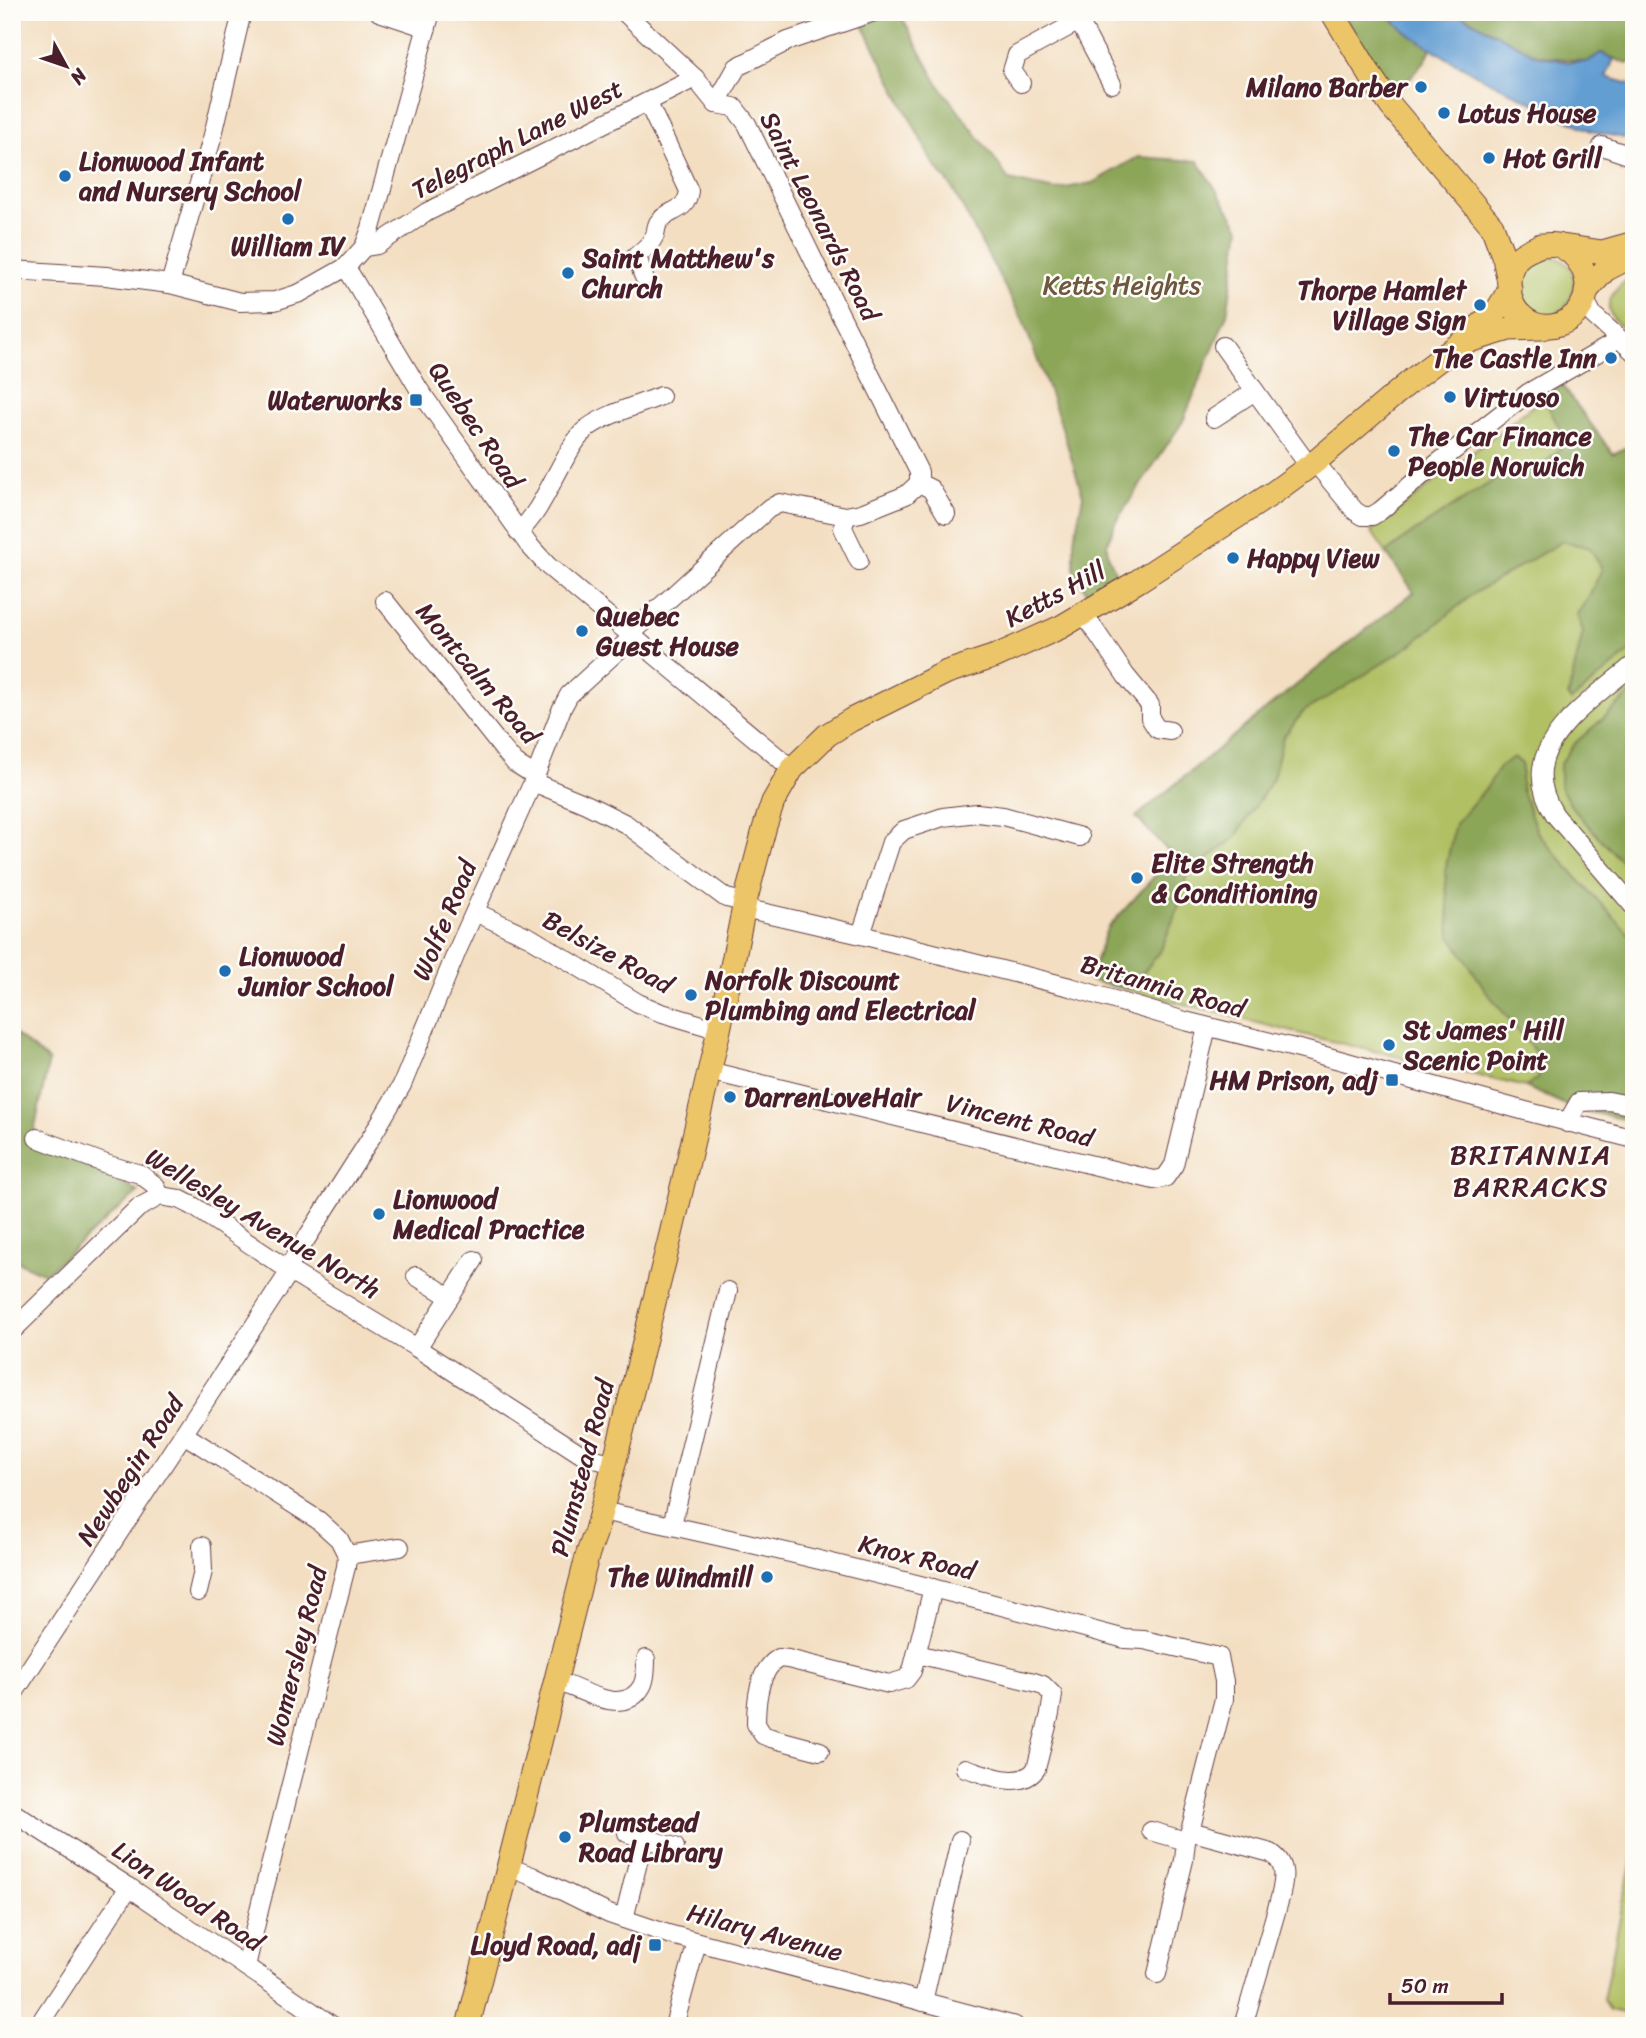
<svg xmlns="http://www.w3.org/2000/svg" width="1646" height="2038" font-family="Sriracha,sans-serif">
	<style>
		.green { fill: #b0c063; stroke: #7d7047; stroke-width: 2 }
		.forest { fill: #8ca659; stroke: #6b6242; stroke-width: 2 }
		.water { fill: #639ed3; stroke: #565e7f; stroke-width: 2 }
		.lines { fill: none; stroke-linecap: round; stroke-linejoin: round }
		.minor-casing { stroke: #633c42; stroke-width: 20 }
		.major-casing { stroke: #633c42; stroke-width: 25 }
		.minor { stroke: #fff; stroke-width: 18 }
		.major { stroke: #edc569; stroke-width: 23 }
		.poi-dot { fill: #1f6fb2; stroke: #fdfcf7; stroke-width: 2.5 }
		.labels { text-anchor: middle; dominant-baseline: central; stroke-width: 5; stroke-linejoin: round; paint-order: stroke }
		.poi-label { font-size: 26px; font-weight: bold; fill: #4a1f2b; stroke: #fdfcf7; text-anchor: start }
		.street-label { font-size: 26px; fill: #4a1f2b; stroke: #fdfcf7 }
		.park-label { font-size: 26px; fill: #6e573f; stroke: #fdfcf7 }
		.neighbourhood-label { font-size: 28px; letter-spacing: 2px; fill: #4a1f2b; stroke: #fdfcf7 }
	</style>
	<rect width="100%" height="100%" fill="#fdfcf7"/>
	<filter id="ink" filterUnits="userSpaceOnUse"><feTurbulence type="fractalNoise" baseFrequency=".0143" numOctaves="2"/><feDisplacementMap in="SourceGraphic" scale="14" xChannelSelector="R" yChannelSelector="G"/><feConvolveMatrix kernelMatrix="1 2 1 2 8 2 1 2 1" color-interpolation-filters="sRGB"/></filter>
	<filter id="wash" filterUnits="userSpaceOnUse"><feTurbulence type="fractalNoise" baseFrequency=".00686" numOctaves="4" result="noise"/><feDisplacementMap in="SourceGraphic" scale="28" xChannelSelector="R" yChannelSelector="G"/><feGaussianBlur stdDeviation="1.57" result="paint"/><feColorMatrix in="noise" values="0 0 0 0 0 0 0 0 0 0 0 0 0 0 0 0 0 1.4 0 .05"/><feComposite in="paint" operator="in"/></filter>
	<g filter="url(#wash)">
		<rect width="100%" height="100%" fill="#f3dec1"/>
		<g class="green">
			<path d="M12 12H22L19 52H12Z"/>
			<path d="M1545 256C1603 258 1562 346 1527 307 1511 288 1523 261 1545 256Z"/>
			<path d="M1634 273V337C1598 312 1603 299 1634 273Z"/>
			<path d="M1561 384 1613 454 1634 444V1121L1575 1109 1526 1087 1293 1032 1089 980 1107 929 1173 856 1136 817 1260 714 1414 592 1371 531Z"/>
			<path d="M1634 1850V2016L1609 2011 1603 2000Z"/>
		</g>
		<g class="forest">
			<path d="M888 12H899L938 84 992 155 1009 180 1055 190 1092 183 1138 157 1198 161 1240 228 1227 314 1183 421 1115 523 1107 545 1108 555 1118 578 1088 596 1074 569V540L1083 496 1059 418 1023 321 951 186 932 162 861 21Z"/>
			<path d="M1342 12H1384L1409 33 1431 48 1426 60 1394 95Z"/>
			<path d="M1455 12H1634V60L1627 64 1601 53 1587 62 1536 55Z"/>
			<path d="M1561 384 1613 454 1634 444V645L1626 655 1571 701 1568 696 1583 632 1577 614 1587 600 1602 569 1590 548 1563 541 1473 594 1411 645 1342 689 1304 711 1283 737 1273 778 1235 838 1187 874 1180 903 1160 952 1129 990 1089 980 1107 929 1173 856 1136 817 1260 714 1414 592 1386 553 1412 533 1496 479 1527 472 1541 466 1560 449 1559 427 1543 397Z"/>
			<path d="M1634 691V875L1573 809 1560 787V764L1573 745Z"/>
			<path d="M1514 757 1522 764 1521 788 1537 832 1577 878 1634 939V1121L1575 1109 1526 1087 1538 1078 1544 1063 1486 991 1450 935 1445 871 1455 824 1487 787 1500 766Z"/>
			<path d="M12 1032 49 1061 33 1136 138 1192 45 1274 12 1259Z"/>
		</g>
		<path class="water" d="M1384 12H1455L1536 55 1568 62H1587L1601 53 1614 59 1606 77 1634 85V140L1591 131 1483 78 1450 60 1409 34Z"/>
	</g>
	<g filter="url(#ink)">
		<g class="lines">
			<defs>
				<g id="minor">
					<path d="M379 12 427 28"/>
					<path d="M1074 12 1112 84"/>
					<path d="M1021 83 1012 71 1017 55 1079 21"/>
					<path d="M716 104 737 67 788 41 874 12"/>
					<path d="M1602 146 1634 157"/>
					<path d="M364 247 377 245 427 212 695 78"/>
					<path d="M346 267 420 391 528 544 548 566 792 769"/>
					<path d="M12 270 106 276 170 284 240 302 275 301 300 293 346 267 364 247 371 228 431 12"/>
					<path d="M644 277C640 270 641 263 636 256 644 250 651 244 655 235 656 231 656 227 658 223 668 208 686 214 689 191L648 103"/>
					<path d="M170 284 213 135 242 12"/>
					<path d="M1585 300 1593 315 1634 352"/>
					<path d="M1223 346 1255 391"/>
					<path d="M1214 418 1255 391 1309 466"/>
					<path d="M1315 462 1355 511 1363 516H1372L1380 511 1426 472 1528 393 1609 346"/>
					<path d="M919 483 931 489 946 514"/>
					<path d="M846 516 843 528 859 561"/>
					<path d="M518 532C545 510 558 460 583 432 597 417 641 404 661 396"/>
					<path d="M385 601 502 748 515 763 534 775"/>
					<path d="M1084 614 1126 676 1150 705V718L1157 729 1170 731"/>
					<path d="M1634 664C1604 690 1546 728 1542 769 1540 786 1546 801 1555 815L1634 907"/>
					<path d="M533 782 586 804 626 824 726 898 745 902"/>
					<path d="M744 908 861 935 1070 987 1185 1021 1303 1050 1529 1112 1634 1139"/>
					<path d="M475 912 531 938 638 1003 659 1012 719 1030"/>
					<path d="M861 935 891 842 904 830 943 817 977 813 1003 816 1080 837"/>
					<path d="M709 1071 1154 1180 1165 1178 1174 1165 1207 1027"/>
					<path d="M1567 1123 1579 1102 1609 1101 1634 1106"/>
					<path d="M37 1138 109 1165 140 1174 156 1186 160 1196"/>
					<path d="M287 1269 372 1136 402 1085 457 951 533 782 562 708 569 695 627 642 635 630 768 509 780 503 846 516 861 513 906 495 919 483V472L837 308 747 124 734 107 716 104 695 78 624 12"/>
					<path d="M416 1276 450 1297"/>
					<path d="M12 1331 138 1208 160 1196 179 1199 193 1206 290 1271 417 1348 584 1456 614 1464"/>
					<path d="M417 1348 474 1260"/>
					<path d="M185 1435 318 1520 339 1539 347 1555 346 1567 260 1906 246 1967"/>
					<path d="M601 1511C777 1547 952 1592 1125 1639L1144 1640 1219 1657 1224 1681V1699L1190 1831 1186 1841 1184 1860 1157 1974"/>
					<path d="M672 1525 728 1291"/>
					<path d="M347 1555 400 1547"/>
					<path d="M198 1592 203 1571 202 1546"/>
					<path d="M917 1654 1034 1682 1043 1685 1053 1695 1050 1714 1036 1769C1020 1791 986 1774 965 1768"/>
					<path d="M556 1681C580 1688 624 1719 642 1686 646 1679 646 1667 646 1659"/>
					<path d="M12 1696 290 1271"/>
					<path d="M820 1751 771 1738 763 1735 756 1724C756 1702 758 1670 779 1658L788 1659 889 1684 906 1679 912 1671 933 1588"/>
					<path d="M12 1812 129 1887 333 2026"/>
					<path d="M1151 1831 1186 1841"/>
					<path d="M1190 1831 1271 1853C1288 1864 1284 1880 1280 1898L1243 2026"/>
					<path d="M644 1838 675 1847"/>
					<path d="M508 1867 532 1876 609 1914 668 1934 1015 2026"/>
					<path d="M624 1919 644 1838 627 1833"/>
					<path d="M923 2002 960 1840"/>
					<path d="M38 2026 129 1887"/>
					<path d="M674 2026 697 1942"/>
				</g>
				<g id="major">
					<path d="M1332 12 1372 78 1391 106 1492 226 1504 258 1509 282"/>
					<path d="M1541 245C1546 245 1552 244 1557 245 1578 252 1592 277 1585 298 1577 324 1545 335 1524 318 1507 306 1504 275 1517 259 1523 252 1533 249 1541 245Z"/>
					<path d="M1562 246 1602 252 1634 243"/>
					<path d="M1586 291 1605 270 1634 255"/>
					<path d="M1469 341 1509 329 1542 328"/>
					<path d="M468 2026 588 1553 595 1534 614 1464 671 1234 719 1030 745 902 765 826 773 802 792 769 827 735 851 720 947 672 996 656 1061 627 1138 581 1273 493 1315 462 1412 380 1461 343 1498 309 1510 289"/>
				</g>
			</defs>
			<use href="#minor" class="minor-casing"/>
			<use href="#major" class="major-casing"/>
			<use href="#minor" class="minor"/>
			<use href="#major" class="major"/>
		</g>
	</g>
	<g class="poi-dot">
		<circle cx="1421" cy="87" r="7"/>
		<circle cx="1444" cy="113" r="7"/>
		<circle cx="1489" cy="158" r="7"/>
		<circle cx="65" cy="176" r="7"/>
		<circle cx="288" cy="219" r="7"/>
		<circle cx="568" cy="273" r="7"/>
		<circle cx="1480" cy="305" r="7"/>
		<circle cx="1611" cy="358" r="7"/>
		<circle cx="1450" cy="397" r="7"/>
		<rect x="409" y="393" width="14" height="14" rx="3.5"/>
		<circle cx="1394" cy="451" r="7"/>
		<circle cx="1233" cy="558" r="7"/>
		<circle cx="582" cy="631" r="7"/>
		<circle cx="1137" cy="878" r="7"/>
		<circle cx="225" cy="971" r="7"/>
		<circle cx="691" cy="995" r="7"/>
		<circle cx="1389" cy="1045" r="7"/>
		<rect x="1385" y="1073" width="14" height="14" rx="3.5"/>
		<circle cx="730" cy="1097" r="7"/>
		<circle cx="379" cy="1214" r="7"/>
		<circle cx="767" cy="1577" r="7"/>
		<circle cx="565" cy="1837" r="7"/>
		<rect x="648" y="1938" width="14" height="14" rx="3.5"/>
	</g>
	<g class="labels">
		<g class="poi-label">
			<text x="1407" y="87" text-anchor="end">Milano Barber</text>
			<text x="1458" y="113">Lotus House</text>
			<text x="1503" y="158">Hot Grill</text>
			<text x="79" y="161">Lionwood Infant<tspan x="79" dy="30">and Nursery School</tspan></text>
			<text x="288" y="246" text-anchor="middle">William IV</text>
			<text x="582" y="258">Saint Matthew's<tspan x="582" dy="30">Church</tspan></text>
			<text x="1466" y="290" text-anchor="end">Thorpe Hamlet<tspan x="1466" dy="30">Village Sign</tspan></text>
			<text x="1597" y="358" text-anchor="end">The Castle Inn</text>
			<text x="1464" y="397">Virtuoso</text>
			<text x="402" y="400" text-anchor="end">Waterworks</text>
			<text x="1408" y="436">The Car Finance<tspan x="1408" dy="30">People Norwich</tspan></text>
			<text x="1247" y="558">Happy View</text>
			<text x="596" y="616">Quebec<tspan x="596" dy="30">Guest House</tspan></text>
			<text x="1151" y="863">Elite Strength<tspan x="1151" dy="30">&amp; Conditioning</tspan></text>
			<text x="239" y="956">Lionwood<tspan x="239" dy="30">Junior School</tspan></text>
			<text x="705" y="980">Norfolk Discount<tspan x="705" dy="30">Plumbing and Electrical</tspan></text>
			<text x="1403" y="1030">St James' Hill<tspan x="1403" dy="30">Scenic Point</tspan></text>
			<text x="1378" y="1080" text-anchor="end">HM Prison, adj</text>
			<text x="744" y="1097">DarrenLoveHair</text>
			<text x="393" y="1199">Lionwood<tspan x="393" dy="30">Medical Practice</tspan></text>
			<text x="753" y="1577" text-anchor="end">The Windmill</text>
			<text x="579" y="1822">Plumstead<tspan x="579" dy="30">Road Library</tspan></text>
			<text x="641" y="1945" text-anchor="end">Lloyd Road, adj</text>
		</g>
		<g class="street-label">
			<text transform="translate(517 139) rotate(-27)">Telegraph Lane West</text>
			<text transform="translate(820 216) rotate(63)">Saint Leonards Road</text>
			<text transform="translate(476 425) rotate(56)">Quebec Road</text>
			<text transform="translate(1055 594) rotate(-28)">Ketts Hill</text>
			<text transform="translate(478 673) rotate(50)">Montcalm Road</text>
			<text transform="translate(444 920) rotate(-67)">Wolfe Road</text>
			<text transform="translate(608 952) rotate(29)">Belsize Road</text>
			<text transform="translate(1163 986) rotate(16)">Britannia Road</text>
			<text transform="translate(1020 1120) rotate(14)">Vincent Road</text>
			<text transform="translate(263 1223) rotate(31)">Wellesley Avenue North</text>
			<text transform="translate(582 1468) rotate(-75)">Plumstead Road</text>
			<text transform="translate(130 1470) rotate(-57)">Newbegin Road</text>
			<text transform="translate(917 1557) rotate(14)">Knox Road</text>
			<text transform="translate(296 1656) rotate(-76)">Womersley Road</text>
			<text transform="translate(188 1896) rotate(34)">Lion Wood Road</text>
			<text transform="translate(765 1932) rotate(15)">Hilary Avenue</text>
		</g>
		<g class="park-label">
			<text x="1122" y="285">Ketts Heights</text>
		</g>
		<g class="neighbourhood-label">
			<text x="1531" y="1154">BRITANNIA<tspan x="1531" dy="32">BARRACKS</tspan></text>
		</g>
	</g>
	<rect width="1646" height="2038" fill="none" stroke="#fdfcf7" stroke-width="42"/>
	<g transform="translate(66 66) rotate(130)" stroke="#fdfcf7" stroke-width="5" paint-order="stroke">
	<path d="M0-5L12 26L0 18L-12 26Z" fill="#4a1f2b"/>
	<text y="-10" font-size="19" font-weight="bold" text-anchor="middle" fill="#4a1f2b">N</text>
	</g>
	<path d="M1390 1993v10h112v-10" fill="none" stroke="#4a1f2b" stroke-width="3.5"/>
	<text x="1401" y="1993" font-size="21" fill="#4a1f2b" stroke="#fdfcf7" stroke-width="5" paint-order="stroke">50 m</text>
</svg>
